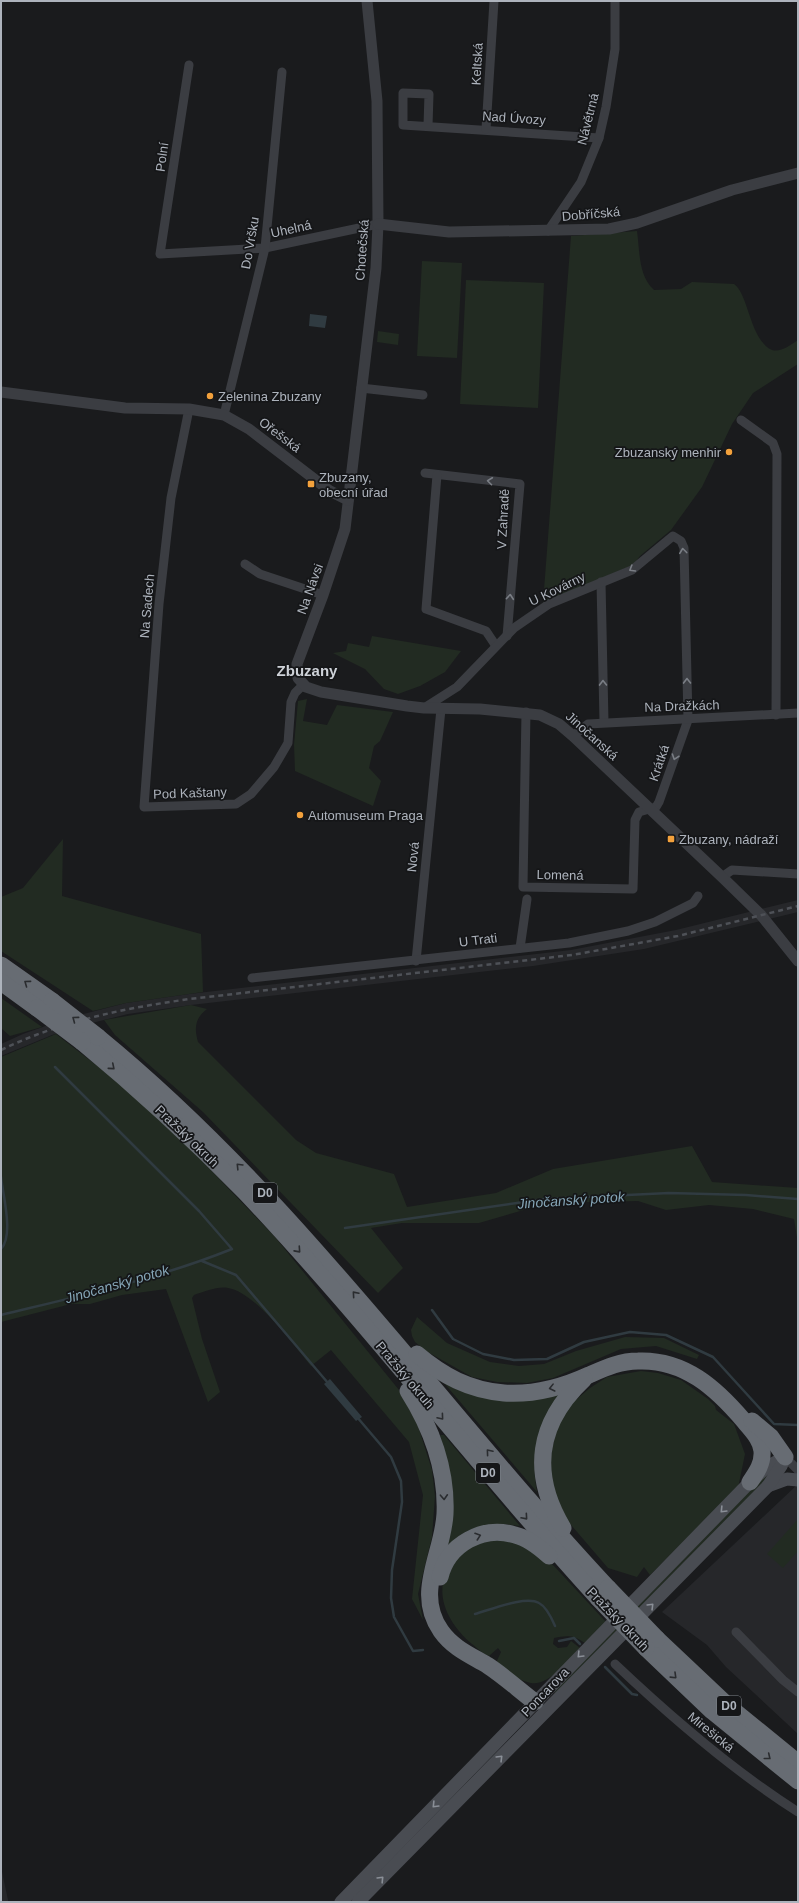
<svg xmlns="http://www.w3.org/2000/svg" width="799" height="1903" font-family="Helvetica,sans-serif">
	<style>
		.built { fill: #26272a }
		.green { fill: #222b22 }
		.water { fill: #303b41 }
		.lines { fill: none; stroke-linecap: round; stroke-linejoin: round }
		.stream { stroke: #303b41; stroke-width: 2.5 }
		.minor { stroke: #3b3d42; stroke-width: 9 }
		.tertiary { stroke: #3b3d42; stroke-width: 11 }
		.secondary { stroke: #494c52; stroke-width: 13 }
		.motorway { stroke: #676c73; stroke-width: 17 }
		.rail { stroke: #4e5157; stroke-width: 2.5; stroke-dasharray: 5 4; stroke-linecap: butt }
		.motorway-bridge { stroke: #676c73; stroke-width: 17 }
		.oneway { stroke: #7a7e85 }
		.oneway2 { stroke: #2a2c2f }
		.oneway3 { stroke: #8a8f97 }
		.poi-dot { fill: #f3a13c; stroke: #151618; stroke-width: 1.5 }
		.labels { text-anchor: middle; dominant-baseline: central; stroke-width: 3.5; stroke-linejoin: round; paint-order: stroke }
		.shield { fill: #151618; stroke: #7f848b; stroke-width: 1 }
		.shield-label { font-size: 12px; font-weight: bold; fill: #adb3bc }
		.street-label { font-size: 13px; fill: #adb3bc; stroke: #151618 }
		.poi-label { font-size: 13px; fill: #adb3bc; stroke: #151618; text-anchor: start }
		.water-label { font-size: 14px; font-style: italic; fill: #85a5b6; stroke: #151618 }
		.quarter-label { font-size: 15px; font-weight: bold; fill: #ced2d8; stroke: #151618 }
	</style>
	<rect width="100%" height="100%" fill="#1a1b1d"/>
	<g class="built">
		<path d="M798 900V912L644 949 533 966 191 1005 128 1014 96 1022 52 1035 1 1056V1044L23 1034 68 1018 126 1003 189 994 571 950 676 930Z"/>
		<path d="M798 1484V1734L726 1667 707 1645 662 1612Z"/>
		<path d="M1 1867 8 1900V1902H1Z"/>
	</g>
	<g class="green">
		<path d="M637 231C640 252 638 275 654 290L681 289 692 282 734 284C747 293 749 328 764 344 775 357 786 348 798 340V364L753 393 732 424 702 487 671 530 640 556 633 565 543 603 571 236Z"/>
		<path d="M422 261 462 263 457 358 417 356Z"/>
		<path d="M466 280 544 283 538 408 460 404Z"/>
		<path d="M378 331 399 334 398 345 377 342Z"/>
		<path d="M372 636 461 651 445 672 420 686 398 694 384 689 365 669 333 653 346 651 348 643 369 647Z"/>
		<path d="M307 699 303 721 327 725 337 705 393 712 380 741 374 746 369 768 381 781 373 806 295 771 294 745 298 701Z"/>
		<path d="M63 839 62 896 201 934 203 992 126 1003 93 1011 1 951V897L23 888Z"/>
		<path d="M1 998 42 1027 10 1036 1 1028Z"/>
		<path d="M191 1005 207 1009C195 1018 194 1028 198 1042L296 1140 316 1153 394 1174 407 1207 496 1193 553 1169 692 1146 712 1182 798 1188V1244L794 1219 753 1209 709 1205 666 1210 638 1201 548 1203 479 1223H402L371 1228 403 1268 378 1293 203 1112 115 1035 104 1020Z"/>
		<path d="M56 1034 162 1116 205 1164 275 1237 399 1390 418 1426 432 1470 435 1496 432 1537 418 1594 423 1620 412 1599 423 1495 409 1442 331 1350 311 1366C293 1344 255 1292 228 1288 218 1286 203 1292 194 1295L192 1298 202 1339 220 1392 208 1402 166 1289 122 1295 90 1304H71L1 1322V1057Z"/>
		<path d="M417 1317 447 1343 490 1362 519 1366 544 1364 576 1351 625 1337 664 1338 699 1355 697 1359 656 1346 621 1349 553 1378 527 1383 497 1382 472 1377 426 1351 415 1342 412 1336 411 1330Z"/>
		<path d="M641 1371 658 1373 681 1380 708 1399 715 1406 716 1410 734 1424 745 1454 738 1488 650 1575 644 1567 637 1577 608 1568 566 1519 556 1501 549 1463 558 1424 571 1404 590 1388 607 1377Z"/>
		<path d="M444 1383 563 1391C538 1419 530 1455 537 1492Z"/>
		<path d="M440 1435H444L520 1526C491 1521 467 1525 447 1547V1460Z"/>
		<path d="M766 1474 769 1477 556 1694 554 1692Z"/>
		<path d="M798 1519V1551L783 1568 767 1554Z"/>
		<path d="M500 1537 535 1550 554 1566 606 1622 585 1643C574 1635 567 1635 554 1638L553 1644 558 1648 567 1647 571 1641 580 1648C569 1660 549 1686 531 1683 518 1681 506 1670 496 1663L501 1652 498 1648 489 1656C483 1654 477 1648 472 1644 445 1621 429 1586 457 1557 461 1553 466 1547 470 1544 478 1539 491 1539 500 1537Z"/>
	</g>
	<g class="water">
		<path d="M310 314 327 316 325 328 309 326Z"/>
		<path d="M330 1379 362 1417 356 1421 324 1384Z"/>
	</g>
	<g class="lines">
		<g class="stream">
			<path d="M1 1177C3 1196 14 1235 1 1249"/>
			<path d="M345 1228 544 1199 669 1193 746 1195 798 1199"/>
			<path d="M202 1261 236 1275 328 1383"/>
			<path d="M432 1310 453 1339 483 1354 514 1360 547 1359 584 1342 630 1332 666 1335 713 1357 774 1424 798 1425"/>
			<path d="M1 1315C79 1296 157 1279 232 1249L199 1211 55 1067"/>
			<path d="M357 1417 391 1457 401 1481 402 1502 392 1570 391 1598 394 1617 413 1651 423 1650"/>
			<path d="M475 1614C490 1610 526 1595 539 1603 547 1607 552 1619 555 1626"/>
			<path d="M559 1641 574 1638 580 1644"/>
			<path d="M605 1667 632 1694 637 1695"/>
		</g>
		<g class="minor">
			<path d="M189 65 160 254 265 248 378 224"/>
			<path d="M428 126 429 94 403 93V125L599 138"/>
			<path d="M486 129 494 1"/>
			<path d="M548 231 581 182 599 138 606 107 615 49V1"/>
			<path d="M361 388 423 395"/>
			<path d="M189 409 171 498 159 604 144 807 236 804 251 794 274 767 288 743 291 702 295 693 303 685"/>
			<path d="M224 415 265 248 282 72"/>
			<path d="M741 420 773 443 777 454 776 715"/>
			<path d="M425 473 520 484 507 636"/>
			<path d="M437 475 426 609 486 631 496 646"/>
			<path d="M245 564 260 574 323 595"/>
			<path d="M601 582 604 722"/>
			<path d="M424 708 457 687 514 628 530 617 549 604 632 570 673 536 681 541 684 548 688 720 659 802 656 807 639 812 635 820 633 889 523 887 526 712"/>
			<path d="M573 736 588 724 798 713"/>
			<path d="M722 877 732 870 798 874"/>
			<path d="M520 948 527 899"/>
			<path d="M416 961 441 709"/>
			<path d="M252 978 569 943 628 931 655 922 693 903 698 896"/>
			<path d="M785 1457 798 1470"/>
			<path d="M736 1632 783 1680 798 1692"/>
			<path d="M615 1664C672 1718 732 1770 798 1812"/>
		</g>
		<g class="tertiary">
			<path d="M367 1 377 101 378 224 376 268 345 529 323 595 297 664 298 678 306 687 321 692 407 706 424 708 480 709 540 715 559 724 573 736 722 877 761 915 798 961"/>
			<path d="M378 224 449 232 609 229 637 223 732 190 798 173"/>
			<path d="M1 392 125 408 189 409 224 415 249 429 330 491 348 500"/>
		</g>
		<g class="secondary">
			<path d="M768 1486 787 1479 798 1480"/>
			<path d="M341 1902 750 1482 767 1467 785 1457"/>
			<path d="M358 1902 768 1486 781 1466 785 1457"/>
		</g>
		<g class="motorway">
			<path d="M1 965 52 1001"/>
			<path d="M1 982 37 1008"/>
			<path d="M98 1037C296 1199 436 1404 608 1588"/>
			<path d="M82 1042C139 1089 193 1139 245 1192 368 1322 477 1466 598 1598"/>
			<path d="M417 1354C443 1376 469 1390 504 1393 533 1395 563 1387 589 1375 605 1368 620 1361 638 1361 684 1359 716 1388 744 1421 751 1430 761 1439 762 1451 763 1463 757 1472 750 1482"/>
			<path d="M408 1391C432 1429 447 1469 445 1514 443 1554 414 1593 441 1631 453 1648 470 1655 487 1665 504 1676 519 1690 535 1702"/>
			<path d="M752 1421 771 1437 785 1457"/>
			<path d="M563 1528C530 1473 537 1423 584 1379"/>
			<path d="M440 1577C448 1544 483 1525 515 1535 528 1538 539 1547 549 1556"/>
			<path d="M657 1639 727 1705 798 1763"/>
			<path d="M646 1648 712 1711 798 1781"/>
		</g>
		<path class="rail" d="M1 1050C61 1021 125 1008 190 999L572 955 678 936 798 906"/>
		<g class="motorway-bridge">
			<path d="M52 1001 98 1037"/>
			<path d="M37 1008 82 1042"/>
			<path d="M608 1588 657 1639"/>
			<path d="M598 1598 646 1648"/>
		</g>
	</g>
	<defs><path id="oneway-chevron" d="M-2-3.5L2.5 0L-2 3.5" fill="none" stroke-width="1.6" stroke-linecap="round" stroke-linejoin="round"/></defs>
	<g class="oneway">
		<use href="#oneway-chevron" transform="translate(490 481) rotate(-173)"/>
		<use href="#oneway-chevron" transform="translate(683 551) rotate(-97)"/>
		<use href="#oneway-chevron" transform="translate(632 569) rotate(149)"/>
		<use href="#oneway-chevron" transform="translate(510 597) rotate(-85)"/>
		<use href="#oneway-chevron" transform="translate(687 681) rotate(-91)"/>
		<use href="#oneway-chevron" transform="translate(603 683) rotate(-91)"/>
		<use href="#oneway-chevron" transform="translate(675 757) rotate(109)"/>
	</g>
	<g class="oneway2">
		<use href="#oneway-chevron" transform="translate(27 983) rotate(-144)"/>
		<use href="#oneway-chevron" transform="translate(75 1019) rotate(-143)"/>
		<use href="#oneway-chevron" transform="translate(112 1067) rotate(40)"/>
		<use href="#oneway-chevron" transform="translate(239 1166) rotate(-134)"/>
		<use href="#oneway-chevron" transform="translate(298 1250) rotate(48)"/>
		<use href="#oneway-chevron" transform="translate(355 1294) rotate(-131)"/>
		<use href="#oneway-chevron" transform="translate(552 1388) rotate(166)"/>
		<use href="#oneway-chevron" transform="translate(441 1417) rotate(50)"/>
		<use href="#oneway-chevron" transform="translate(489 1452) rotate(-130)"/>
		<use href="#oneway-chevron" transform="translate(444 1497) rotate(87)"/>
		<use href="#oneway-chevron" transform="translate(525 1517) rotate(49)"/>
		<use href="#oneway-chevron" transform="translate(478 1536) rotate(-19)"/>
		<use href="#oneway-chevron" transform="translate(674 1676) rotate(44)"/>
		<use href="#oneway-chevron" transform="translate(768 1757) rotate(39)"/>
	</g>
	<g class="oneway3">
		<use href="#oneway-chevron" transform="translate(723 1510) rotate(134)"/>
		<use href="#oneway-chevron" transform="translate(651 1606) rotate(-45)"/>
		<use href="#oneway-chevron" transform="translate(580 1655) rotate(134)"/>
		<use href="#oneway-chevron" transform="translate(500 1758) rotate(-45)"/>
		<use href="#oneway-chevron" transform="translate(435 1805) rotate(134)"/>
		<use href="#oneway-chevron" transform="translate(381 1879) rotate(-46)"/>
	</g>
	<g class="poi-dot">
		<circle cx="210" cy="396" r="4"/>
		<circle cx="729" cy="452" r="4"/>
		<rect x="307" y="480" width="8" height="8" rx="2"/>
		<circle cx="300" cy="815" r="4"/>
		<rect x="667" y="835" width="8" height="8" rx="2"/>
	</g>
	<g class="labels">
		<g class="shield">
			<rect x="253" y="1183" width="24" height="20" rx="3"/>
			<rect x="476" y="1463" width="24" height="20" rx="3"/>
			<rect x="717" y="1696" width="24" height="20" rx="3"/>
		</g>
		<g class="shield-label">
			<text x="265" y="1193">D0</text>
			<text x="488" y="1473">D0</text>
			<text x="729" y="1706">D0</text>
		</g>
		<g class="street-label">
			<text transform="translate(477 64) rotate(-87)">Keltská</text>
			<text transform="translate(514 118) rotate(4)">Nad Úvozy</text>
			<text transform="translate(588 119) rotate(-76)">Návětrná</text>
			<text transform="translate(162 157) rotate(-82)">Polní</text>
			<text transform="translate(591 214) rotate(-5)">Dobříčská</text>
			<text transform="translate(291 229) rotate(-12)">Uhelná</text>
			<text transform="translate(250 243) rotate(-80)">Do Vršku</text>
			<text transform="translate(362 250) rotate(-86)">Chotečská</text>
			<text transform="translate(280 435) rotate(37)">Ořešská</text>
			<text transform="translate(503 519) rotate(-87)">V Zahradě</text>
			<text transform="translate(310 589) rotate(-70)">Na Návsi</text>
			<text transform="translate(557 589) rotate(-26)">U Kovárny</text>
			<text transform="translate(147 606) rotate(-85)">Na Sadech</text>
			<text transform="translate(682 706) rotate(-2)">Na Dražkách</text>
			<text transform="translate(592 736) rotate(42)">Jinočanská</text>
			<text transform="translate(659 763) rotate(-71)">Krátká</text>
			<text transform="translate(190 793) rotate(-2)">Pod Kaštany</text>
			<text transform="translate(413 857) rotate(-84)">Nová</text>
			<text transform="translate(560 875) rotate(1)">Lomená</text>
			<text transform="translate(478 940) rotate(-7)">U Trati</text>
			<text transform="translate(187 1136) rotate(44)">Pražský okruh</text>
			<text transform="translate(405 1375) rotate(50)">Pražský okruh</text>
			<text transform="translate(618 1619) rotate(46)">Pražský okruh</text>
			<text transform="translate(545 1692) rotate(-46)">Poncarova</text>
			<text transform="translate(711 1732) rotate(39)">Mirešická</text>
		</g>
		<g class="poi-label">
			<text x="218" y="396">Zelenina Zbuzany</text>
			<text x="721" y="452" text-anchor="end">Zbuzanský menhir</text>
			<text x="319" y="477">Zbuzany,<tspan x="319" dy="15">obecní úřad</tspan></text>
			<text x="308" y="815">Automuseum Praga</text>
			<text x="679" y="839">Zbuzany, nádraží</text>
		</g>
		<g class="water-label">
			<text transform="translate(571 1200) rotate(-4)">Jinočanský potok</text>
			<text transform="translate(117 1284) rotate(-16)">Jinočanský potok</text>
		</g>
		<g class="quarter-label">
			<text x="307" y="670">Zbuzany</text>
		</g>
	</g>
	<rect width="799" height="1903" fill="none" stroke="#adb3bc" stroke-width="4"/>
</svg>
